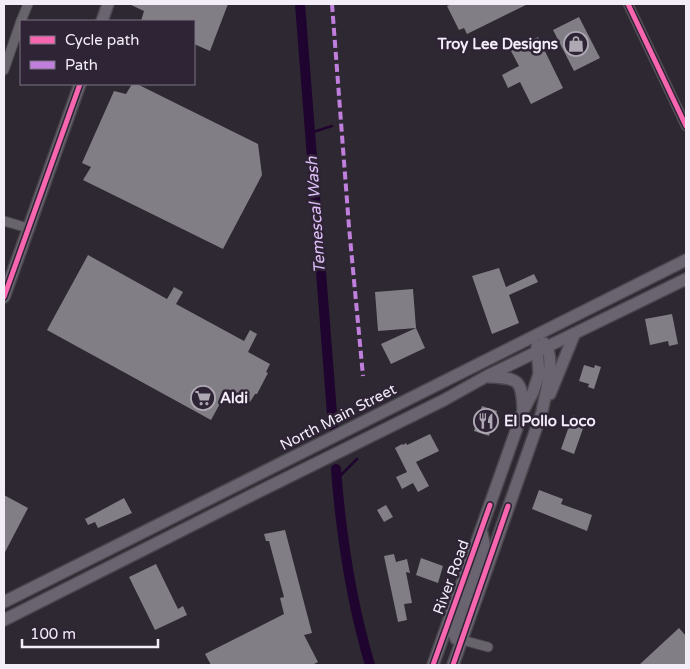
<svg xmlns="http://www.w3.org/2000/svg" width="690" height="669" font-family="'Varela Round',sans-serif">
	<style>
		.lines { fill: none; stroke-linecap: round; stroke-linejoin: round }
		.stream { stroke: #1f042f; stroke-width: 2.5 }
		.canal { stroke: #1f042f; stroke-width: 10 }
		.building { fill: #827e86 }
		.minor-casing { stroke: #4a464e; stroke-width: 11 }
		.major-casing { stroke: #4a464e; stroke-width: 14 }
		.minor { stroke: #68646c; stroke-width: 9 }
		.major { stroke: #6a6470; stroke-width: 11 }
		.quiet { stroke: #c07fdc; stroke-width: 4; stroke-dasharray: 8 4; stroke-linecap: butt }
		.cycleway-casing { stroke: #2e2435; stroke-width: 8 }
		.cycleway { stroke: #f766af; stroke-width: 5 }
		.labels { text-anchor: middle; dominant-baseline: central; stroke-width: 5; stroke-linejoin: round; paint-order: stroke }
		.poi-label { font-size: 15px; font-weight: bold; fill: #f3edf8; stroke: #2e2435; text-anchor: start }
		.street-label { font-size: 15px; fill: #f3edf8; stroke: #2e2435 }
		.water-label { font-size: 16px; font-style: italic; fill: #dfbff8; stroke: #2e2435 }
	</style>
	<rect width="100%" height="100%" fill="#2d2831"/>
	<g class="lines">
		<g class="stream">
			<path d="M310 133 332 126"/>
			<path d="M337 479 357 459"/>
		</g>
		<g class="canal">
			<path d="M300 4 333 426"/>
			<path d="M336 469C341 535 351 601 370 665"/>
		</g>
	</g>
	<g class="building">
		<path d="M129 4H228L210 51 194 44V21H141L144 11Z"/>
		<path d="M452 4H528L467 34 464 28 459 30 447 6Z"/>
		<path d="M579 17 600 58 574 71 553 30Z"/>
		<path d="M538 37 563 88 531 104 520 82 508 88 502 75 519 66 511 51Z"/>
		<path d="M132 84H137L258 144 262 175 223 249 83 180 91 167 82 163 114 91 126 94Z"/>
		<path d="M88 255 167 299 174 287 183 292 176 304 244 341 250 330 257 334 248 352 270 364 266 372 268 373 257 394H255L250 402 228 389 211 420 47 330Z"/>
		<path d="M499 268 506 287 534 274 538 282 509 295 519 323 492 334 472 276Z"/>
		<path d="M413 289 416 328 378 331 375 292Z"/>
		<path d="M672 314 678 344 669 346 668 341 650 345 645 319Z"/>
		<path d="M416 328 425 348 391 364 381 344Z"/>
		<path d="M584 365 594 368 595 365 601 367 594 389 588 387 589 384 579 381Z"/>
		<path d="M482 406 497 411 489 436 474 431Z"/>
		<path d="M573 415 586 420 574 454 561 449Z"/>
		<path d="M430 434 439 451 416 462 429 486 418 492 413 483 402 489 396 477 407 472 395 448 402 444 403 445 406 443 407 445Z"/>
		<path d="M539 490 563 499 561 504 592 515 587 531 532 509Z"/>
		<path d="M4 495 28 508 4 554Z"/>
		<path d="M124 498 132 513 98 528 95 522 88 525 85 519Z"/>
		<path d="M386 505 393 517 384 522 377 510Z"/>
		<path d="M285 530 312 633 304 635 318 662 312 665H211L205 654 284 614 280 598 284 597 269 541H266L264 534Z"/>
		<path d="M394 554 396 562 407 559 410 573 406 572 412 603 404 604 407 620 398 622 384 556Z"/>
		<path d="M421 558 443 566 438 583 416 575Z"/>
		<path d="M156 564 178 609 183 606 187 615 155 630 129 577Z"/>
		<path d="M679 628 686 636V665H639Z"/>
	</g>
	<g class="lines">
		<defs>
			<g id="minor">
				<path d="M628 4 686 126"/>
				<path d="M21 21 28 4"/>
				<path d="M4 70 21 21"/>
				<path d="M4 221 28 228"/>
				<path d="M462 640 488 647"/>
			</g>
			<g id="major">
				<path d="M102 21 108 4"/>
				<path d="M4 297 80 84"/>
				<path d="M489 377C518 378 522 379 523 410"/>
				<path d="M550 394 574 335"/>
				<path d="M4 602 686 260"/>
				<path d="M4 620 252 495 444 400 487 376 686 279"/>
				<path d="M462 640 456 639 454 634 483 550 484 543 482 533"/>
				<path d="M433 665 523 411 533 392 539 374 537 346"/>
				<path d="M453 665 542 412C545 394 557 357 544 343"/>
			</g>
		</defs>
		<use href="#minor" class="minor-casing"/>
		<use href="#major" class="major-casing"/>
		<use href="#minor" class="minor"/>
		<use href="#major" class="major"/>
		<path class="quiet" d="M332 4 349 227 363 376"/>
		<defs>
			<g id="cycleway">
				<path d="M628 4 686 126"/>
				<path d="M4 297 80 84"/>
				<path d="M433 665 490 505"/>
				<path d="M453 665 508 506"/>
			</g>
		</defs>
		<use href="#cycleway" class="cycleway-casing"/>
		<use href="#cycleway" class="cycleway"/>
	</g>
	<defs>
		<symbol id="shop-ring" viewBox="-11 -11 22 22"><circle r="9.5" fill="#2e2435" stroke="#aea8b2" stroke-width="1.5"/><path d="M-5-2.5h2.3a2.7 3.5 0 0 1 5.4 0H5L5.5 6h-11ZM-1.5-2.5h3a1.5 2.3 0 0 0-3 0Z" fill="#aea8b2"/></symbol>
		<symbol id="supermarket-ring" viewBox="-11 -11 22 22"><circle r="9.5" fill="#2e2435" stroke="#aea8b2" stroke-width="1.5"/><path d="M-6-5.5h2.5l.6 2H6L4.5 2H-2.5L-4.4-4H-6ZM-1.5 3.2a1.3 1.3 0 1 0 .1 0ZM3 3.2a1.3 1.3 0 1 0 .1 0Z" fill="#aea8b2"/></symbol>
		<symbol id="restaurant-ring" viewBox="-11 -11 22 22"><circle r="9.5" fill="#2e2435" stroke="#aea8b2" stroke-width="1.5"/><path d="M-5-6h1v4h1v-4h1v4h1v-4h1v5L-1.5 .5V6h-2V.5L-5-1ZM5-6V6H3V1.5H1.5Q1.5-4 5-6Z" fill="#aea8b2"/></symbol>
	</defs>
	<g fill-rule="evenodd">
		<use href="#shop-ring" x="562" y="30" width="28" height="28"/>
		<use href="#supermarket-ring" x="189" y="384" width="28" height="28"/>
		<use href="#restaurant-ring" x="472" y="407" width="28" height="28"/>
	</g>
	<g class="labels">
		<g class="poi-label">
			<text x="558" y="44" text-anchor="end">Troy Lee Designs</text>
			<text x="220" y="398">Aldi</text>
			<text x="504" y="421">El Pollo Loco</text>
		</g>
		<g class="street-label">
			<text transform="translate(338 417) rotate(-27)">North Main Street</text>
			<text transform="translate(451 577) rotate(-70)">River Road</text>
		</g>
		<g class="water-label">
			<text transform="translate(316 215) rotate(-94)">Temescal Wash</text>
		</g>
	</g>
	<rect width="690" height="669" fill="none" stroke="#f3edf8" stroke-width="10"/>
	<rect x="20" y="20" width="175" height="65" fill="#2e2435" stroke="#7d7483"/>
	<rect x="30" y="36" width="25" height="8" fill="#f766af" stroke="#7d7483"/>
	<text x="65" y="45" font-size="15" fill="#f3edf8">Cycle path</text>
	<rect x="30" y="61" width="25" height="8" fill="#c07fdc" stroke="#7d7483"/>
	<text x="65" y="70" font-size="15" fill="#f3edf8">Path</text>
	<path d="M22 639v8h136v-8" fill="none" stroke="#f3edf8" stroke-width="2.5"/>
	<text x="30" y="639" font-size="15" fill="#f3edf8" stroke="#2e2435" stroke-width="4" paint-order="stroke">100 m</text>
</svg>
